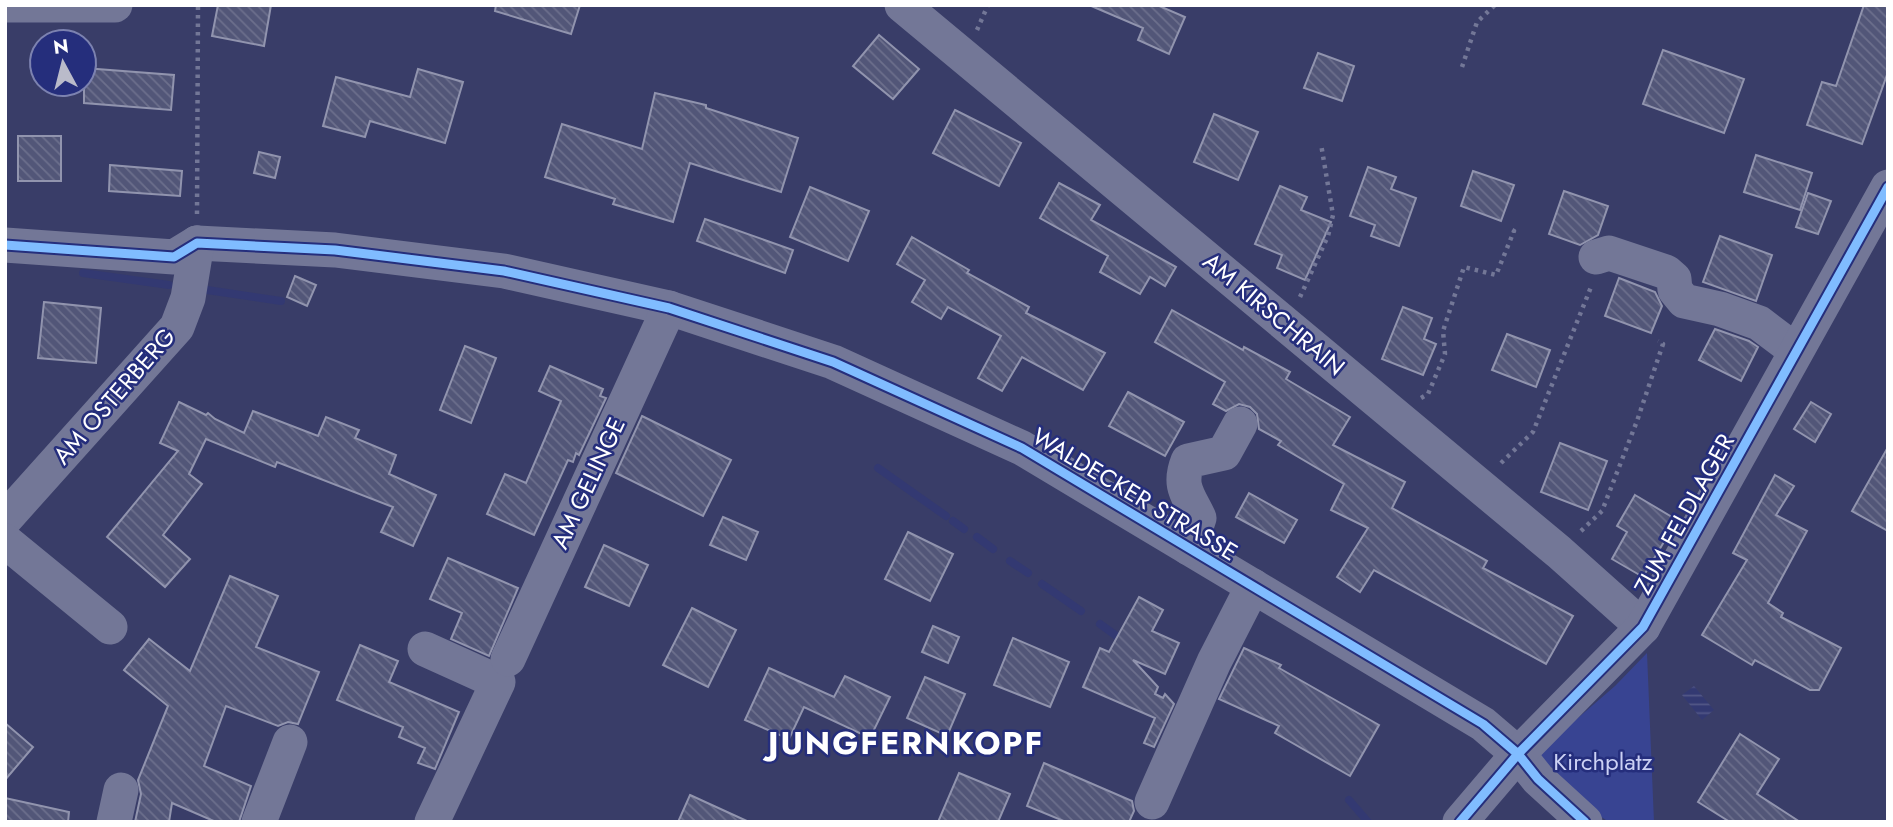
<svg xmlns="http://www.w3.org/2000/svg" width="1893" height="827" font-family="Jost,sans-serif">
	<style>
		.park { fill: #384492 }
		.water { fill: url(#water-rules) }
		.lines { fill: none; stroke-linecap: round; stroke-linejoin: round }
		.stream { stroke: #333972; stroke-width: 8 }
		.building { fill: url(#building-back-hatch); stroke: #9194ae; stroke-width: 2 }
		.path { stroke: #737797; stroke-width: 4.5; stroke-dasharray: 3.5 5; stroke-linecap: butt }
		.minor { stroke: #737797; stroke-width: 35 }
		.cycleway-casing { stroke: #252e7c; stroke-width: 13 }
		.cycleway { stroke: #80bcff; stroke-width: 9 }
		.labels { text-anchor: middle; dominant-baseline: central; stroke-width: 5; stroke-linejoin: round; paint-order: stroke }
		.street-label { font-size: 24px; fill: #fff; stroke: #252e7c }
		.park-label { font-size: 24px; fill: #ccd1f4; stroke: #252e7c }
		.district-label { font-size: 32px; font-weight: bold; letter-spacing: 2px; fill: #fff; stroke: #252e7c }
	</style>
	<defs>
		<pattern id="water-rules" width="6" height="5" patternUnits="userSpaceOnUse" patternTransform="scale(1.75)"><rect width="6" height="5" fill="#333972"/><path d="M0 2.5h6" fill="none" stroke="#525787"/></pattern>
		<pattern id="building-back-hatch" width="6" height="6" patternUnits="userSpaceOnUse" patternTransform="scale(1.75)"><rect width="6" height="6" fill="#525678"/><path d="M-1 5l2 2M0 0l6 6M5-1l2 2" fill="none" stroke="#6c6f8c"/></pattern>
	</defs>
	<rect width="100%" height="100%" fill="#393d68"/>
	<path class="park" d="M1647 653 1654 822H1609L1569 796 1535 755 1615 686Z"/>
	<path class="water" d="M1694 686 1714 710 1702 720 1682 695Z"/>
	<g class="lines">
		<g class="stream">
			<path d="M83 273 169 285"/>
			<path d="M207 290 281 301"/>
			<path d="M878 468 946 516"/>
			<path d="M953 521 964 529"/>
			<path d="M977 537 993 549"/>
			<path d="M1010 561 1028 573"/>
			<path d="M1042 584 1081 611"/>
			<path d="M1100 624 1118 637"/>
			<path d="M1349 800 1368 822"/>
		</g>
	</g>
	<g class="building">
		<path d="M218 5H271L264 46 212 36Z"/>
		<path d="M496 5H580L571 34 495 11Z"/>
		<path d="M1089 5H1157L1185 17 1169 54 1138 40 1143 28Z"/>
		<path d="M1864 5H1888V72L1862 144 1807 125 1822 82 1836 86Z"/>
		<path d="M879 35 919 69 893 99 853 66Z"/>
		<path d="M1663 50 1744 79 1724 133 1643 104Z"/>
		<path d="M1318 53 1354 66 1342 101 1304 88Z"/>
		<path d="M84 68 174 75 171 110 84 103Z"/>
		<path d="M418 69 463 82 445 143 370 121 365 137 323 126 336 77 410 97Z"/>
		<path d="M655 93 706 105V108L798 138 781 192 690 163 673 222 613 204 615 199 545 177 562 124 642 149Z"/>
		<path d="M955 110 1021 143 999 186 933 153Z"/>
		<path d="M1214 114 1258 132 1238 180 1194 162Z"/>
		<rect x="18" y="136" width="43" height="45"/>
		<path d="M259 152 280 157 275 178 254 173Z"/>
		<path d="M1756 155 1812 173 1800 210 1744 192Z"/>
		<path d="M110 165 182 171 180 196 109 191Z"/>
		<path d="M1368 167 1396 177 1391 189 1416 198 1399 246 1371 236 1375 225 1350 216Z"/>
		<path d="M1473 171 1514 185 1501 221 1461 206Z"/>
		<path d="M1059 183 1100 205 1091 220 1176 267 1165 286 1150 277 1140 294 1100 272 1108 256 1040 218Z"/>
		<path d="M1280 186 1307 197 1301 210 1331 222 1305 280 1277 268 1282 255 1255 244Z"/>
		<path d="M810 187 869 211 848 261 790 237Z"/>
		<path d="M1564 191 1608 206 1598 235 1580 245 1549 234Z"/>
		<path d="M1808 193 1831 201 1818 234 1796 227Z"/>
		<path d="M705 219 793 250 785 273 697 241Z"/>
		<path d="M1720 236 1772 255 1756 301 1703 282Z"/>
		<path d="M912 237 969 270 967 273 1029 307 1026 313 1105 353 1083 390 1022 357 1002 391 978 378 1001 336 948 307 941 319 912 302 925 280 897 264Z"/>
		<path d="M295 276 316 285 307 306 287 297Z"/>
		<path d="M1619 278 1655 292 1662 306 1651 333 1605 316Z"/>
		<path d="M44 302 101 308 96 363 38 358Z"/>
		<path d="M1403 307 1432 318 1424 339 1436 344 1423 375 1382 359Z"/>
		<path d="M1172 310 1243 350 1244 347 1290 372 1286 379 1350 417 1333 445 1405 482 1392 508 1487 561 1483 568 1573 616 1546 664 1374 570 1360 592 1337 577 1368 528 1331 510 1344 484 1278 445 1281 441 1259 429 1257 414 1250 407 1239 404 1226 411 1213 404 1225 382 1155 342Z"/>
		<path d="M1715 329 1749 341 1758 347 1741 381 1699 360Z"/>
		<path d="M1507 334 1550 350 1536 387 1492 370Z"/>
		<path d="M465 346 496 358 471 423 440 410Z"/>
		<path d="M550 366 603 389 600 396 606 398 579 455 576 453 573 462 568 460 534 535 487 514 505 474 526 483 561 401 539 391Z"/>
		<path d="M1128 392 1184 422 1165 456 1109 426Z"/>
		<path d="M179 402 206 415 208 413 215 419 244 433 253 411 318 436 326 417 359 430 355 438 396 455 389 474 436 495 413 546 381 532 393 507 277 462 275 467 206 439 189 474 202 484 163 535 190 559 165 587 107 537 178 451 160 443Z"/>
		<path d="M1811 402 1831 414 1815 442 1794 429Z"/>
		<path d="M642 416 731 460 703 516 616 473Z"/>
		<path d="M1560 443 1607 461 1588 510 1541 492Z"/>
		<path d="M1888 447V531L1852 511Z"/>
		<path d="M1775 475 1794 486 1776 515 1807 531 1768 603 1783 613 1781 617 1841 648 1819 690H1810L1755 660 1752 665 1702 635 1747 560 1733 553Z"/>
		<path d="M1249 493 1297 520 1284 543 1236 517Z"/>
		<path d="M1635 495 1677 520 1643 577 1612 559 1627 532 1617 526Z"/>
		<path d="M723 517 758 532 746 560 710 545Z"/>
		<path d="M908 532 953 554 930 601 885 579Z"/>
		<path d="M604 545 648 565 629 606 585 587Z"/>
		<path d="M448 558 518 588 489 656 451 639 462 613 430 599Z"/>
		<path d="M230 576 278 596 256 647 319 672 298 724 288 722 278 726 226 706 204 766 251 786 239 822H216L172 803 169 822H135L141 794 138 780 168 706 124 670 149 639 190 671Z"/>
		<path d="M1139 597 1163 610 1152 631 1179 643 1165 674 1133 660 1158 687 1155 694 1163 698 1165 694 1174 704 1154 747 1144 743 1155 718 1083 687 1100 648 1109 652Z"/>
		<path d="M692 608 736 630 708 687 663 665Z"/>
		<path d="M933 626 959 637 948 663 922 652Z"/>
		<path d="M1013 638 1069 662 1050 707 994 685Z"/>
		<path d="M360 645 398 661 389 682 459 712 435 769 418 763 425 748 399 737 403 727 337 700Z"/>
		<path d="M1244 648 1281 665 1279 668 1379 725 1350 776 1275 733 1279 726 1219 699Z"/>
		<path d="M769 668 834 697 845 676 890 697 870 738 804 707 789 739 745 720Z"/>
		<path d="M925 677 965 694 947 736 907 718Z"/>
		<path d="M5 723 33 747 5 780Z"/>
		<path d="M1740 734 1779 759 1757 794 1800 822H1730L1698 802Z"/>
		<path d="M1044 763 1132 801 1134 811 1129 822H1066L1027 806Z"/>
		<path d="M959 773 1010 794 998 822H938Z"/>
		<path d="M690 795 749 822H678Z"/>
		<path d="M5 798 69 812 68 822H5Z"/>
	</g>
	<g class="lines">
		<g class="path">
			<path d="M977 30 988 5"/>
			<path d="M1462 67 1477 22 1495 5"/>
			<path d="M197 214 198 5"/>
			<path d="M1300 297 1328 236 1333 215 1321 144"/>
			<path d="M1421 398 1428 394 1445 354 1443 331 1464 267 1496 275 1514 231 1508 228"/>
			<path d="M1501 463 1533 432 1591 287"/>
			<path d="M1581 531 1602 511 1637 421 1663 344 1658 341"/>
		</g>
		<g class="minor">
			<path d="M5 5H115"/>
			<path d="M902 5 1559 552 1643 627"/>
			<path d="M197 243 335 250 504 271 669 308 833 362 1022 448 1483 724 1518 754 1538 779 1585 822"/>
			<path d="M5 245 174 257 197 243"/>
			<path d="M1596 257 1609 253 1666 272 1674 279 1675 290 1684 301 1720 309 1759 323 1796 351"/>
			<path d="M5 519 177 327 188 298 197 243"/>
			<path d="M5 541 110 627"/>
			<path d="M1189 548 1199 518C1188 495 1178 486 1188 461L1224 453 1240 424"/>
			<path d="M425 649 498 682 432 822"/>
			<path d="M508 659 669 308"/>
			<path d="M1152 802 1214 662 1253 586"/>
			<path d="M114 822 121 790"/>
			<path d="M259 822 290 742"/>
			<path d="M1460 822 1518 754 1643 627 1888 187"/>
		</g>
		<defs>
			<g id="cycleway">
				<path d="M5 245 174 257 197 243 335 250 504 271 669 308 833 362 1022 448 1483 724 1518 754 1538 779 1585 822"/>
				<path d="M1460 822 1518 754 1643 627 1888 187"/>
			</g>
		</defs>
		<use href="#cycleway" class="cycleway-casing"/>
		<use href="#cycleway" class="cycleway"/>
	</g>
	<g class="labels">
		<g class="street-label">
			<text transform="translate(1274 314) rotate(40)">AM KIRSCHRAIN</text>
			<text transform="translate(114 396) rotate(-49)">AM OSTERBERG</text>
			<text transform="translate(588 483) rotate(-65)">AM GELINGE</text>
			<text transform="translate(1135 494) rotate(31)">WALDECKER STRASSE</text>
			<text transform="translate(1684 514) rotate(-61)">ZUM FELDLAGER</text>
		</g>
		<g class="park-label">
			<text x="1603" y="761">Kirchplatz</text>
		</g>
		<g class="district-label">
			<text x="906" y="743">JUNGFERNKOPF</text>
		</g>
	</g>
	<rect width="1893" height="827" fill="none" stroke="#ffffff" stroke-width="14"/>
	<g transform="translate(63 63) rotate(353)"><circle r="33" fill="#252e7c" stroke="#7c82b0" stroke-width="2"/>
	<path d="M0-5L12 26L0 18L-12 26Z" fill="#babbca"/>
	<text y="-10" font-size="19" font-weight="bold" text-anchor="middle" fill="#ffffff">N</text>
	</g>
</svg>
